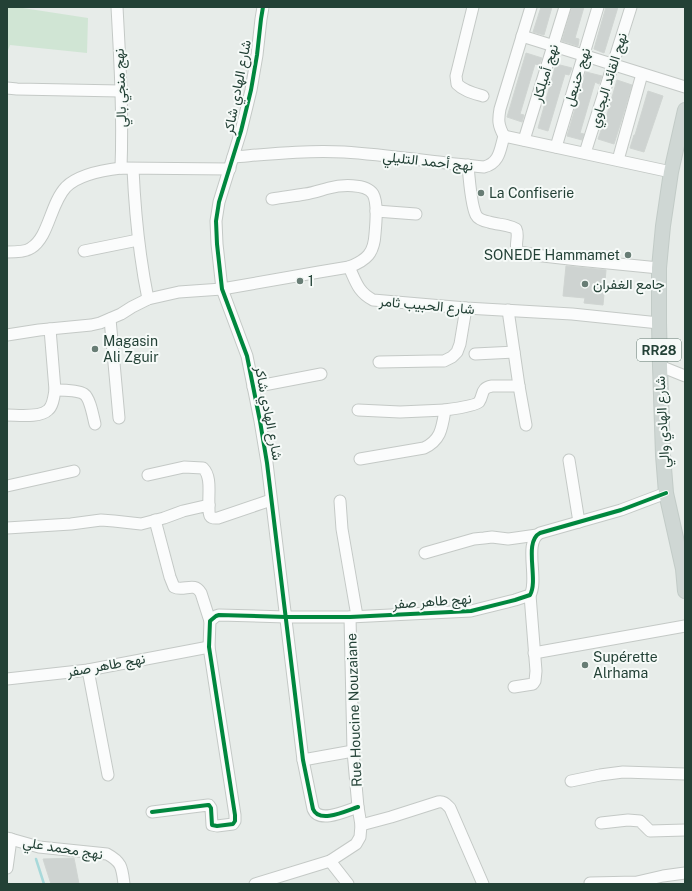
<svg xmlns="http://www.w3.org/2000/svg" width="692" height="891" font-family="'Public Sans',Vazirmatn,sans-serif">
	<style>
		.green { fill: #d0e5d4 }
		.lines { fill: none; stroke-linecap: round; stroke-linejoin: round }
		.stream { stroke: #a8d9da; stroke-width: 2.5 }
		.building { fill: #ced3d1; stroke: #d0d5d2 }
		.minor-casing { stroke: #c4c9c6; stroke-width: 13 }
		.major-casing { stroke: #c2cbc7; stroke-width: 16 }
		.minor { stroke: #fbfcfc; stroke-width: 11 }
		.major { stroke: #cfd7d4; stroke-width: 14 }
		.cycleway-casing { stroke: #f6faf8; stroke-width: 6 }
		.cycleway { stroke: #00873e; stroke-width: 4 }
		.poi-dot { fill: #687d75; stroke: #f6faf8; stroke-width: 1.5 }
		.labels { text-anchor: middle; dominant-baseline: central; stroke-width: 4; stroke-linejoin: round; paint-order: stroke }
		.shield { fill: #f6faf8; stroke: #627870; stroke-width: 1 }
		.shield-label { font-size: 13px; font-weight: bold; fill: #234136 }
		.street-label { font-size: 14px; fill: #234136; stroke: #f6faf8 }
		.poi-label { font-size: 14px; fill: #234136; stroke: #f6faf8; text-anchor: start }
	</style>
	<rect width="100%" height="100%" fill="#e7ece9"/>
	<path class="green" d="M7 7H23V8L88 18 87 53 10 45 7 53Z"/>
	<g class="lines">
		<path class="stream" d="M36 859 44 884"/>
	</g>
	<g class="building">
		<path d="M541 7H552L544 35 533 32Z"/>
		<path d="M572 7H584L575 38 579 39 578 46 562 41Z"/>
		<path d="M606 7H618L604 53 594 49Z"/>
		<path d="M526 53 542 58 539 65 535 64 520 114 524 115 522 122 507 117Z"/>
		<path d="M556 64 572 68 569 75 565 74 548 131 538 128Z"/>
		<path d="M586 72 602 76 599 84 595 82 580 133 584 134 582 140 567 136Z"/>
		<path d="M617 80 632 85 621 122 614 144 598 139 603 125H604Z"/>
		<path d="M648 91 663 96 644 152 630 148 634 135H635Z"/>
		<path d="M566 266 606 270 603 305 584 303 585 298 563 296Z"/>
		<path d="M74 858 79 884H51L43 859Z"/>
	</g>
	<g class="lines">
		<defs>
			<g id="minor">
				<path d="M117 7C120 61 123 115 121 168"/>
				<path d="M263 7 261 19 257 55 251 90 241 131 219 202 216 221 217 244 222 289 247 356 260 421 267 463 303 760 313 809C319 824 346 811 358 807"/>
				<path d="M473 7 456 76 457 84C464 91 473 93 483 96"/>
				<path d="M522 36 685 87"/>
				<path d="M7 88 17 89 120 91"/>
				<path d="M504 136 671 172"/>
				<path d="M504 136C498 125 498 120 500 109L531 7"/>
				<path d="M524 140 565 7"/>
				<path d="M556 147 598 7"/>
				<path d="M585 153 631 7"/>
				<path d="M233 157C270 154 307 150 344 152 391 155 437 163 484 167 500 163 500 149 504 136"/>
				<path d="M618 160 642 74"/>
				<path d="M468 165C469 177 471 205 476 215 478 219 484 221 489 222 498 225 508 224 516 229 520 237 513 246 519 252L543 256 578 260 659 268"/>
				<path d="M133 169C135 213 139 255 148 299"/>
				<path d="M272 199C283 197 294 196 305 194 313 193 321 190 329 188 340 185 366 183 373 194 378 203 376 223 375 234 374 253 367 260 349 267"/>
				<path d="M376 211 416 214"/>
				<path d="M84 251 138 240"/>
				<path d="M7 252C13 252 26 252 31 248 49 237 50 204 66 187 78 175 104 170 121 168L230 169"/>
				<path d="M508 310 519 386 526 425"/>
				<path d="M110 319 119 418"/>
				<path d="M7 335 39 330 91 325 100 323 121 314 132 307 148 299 179 292 222 289 319 272 349 267C356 282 358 292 373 300L466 308 572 314 659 323"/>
				<path d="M475 354 514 352"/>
				<path d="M379 362 434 361H444L452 357 457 352 460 344 466 308"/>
				<path d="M660 366 685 376"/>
				<path d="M253 387 321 374"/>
				<path d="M55 390C63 390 78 390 84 394 90 398 93 416 95 424"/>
				<path d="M358 410 400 412 445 410"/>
				<path d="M7 415C18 415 40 418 48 410 53 406 54 396 55 390L50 329"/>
				<path d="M360 459 424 448C441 440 442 428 445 410 452 409 475 406 479 402 484 395 480 388 492 386H519"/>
				<path d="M569 460 579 522"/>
				<path d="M148 475 184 467 203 468C212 477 208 494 209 505"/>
				<path d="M7 486 74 471"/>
				<path d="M340 501 342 529 357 616"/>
				<path d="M155 520 170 577 174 587C184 592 194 581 201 593L210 621"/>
				<path d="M7 528 71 524 101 520 114 521 141 524 164 518 183 511 209 505C209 514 208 519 218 518L271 500"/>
				<path d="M425 553 474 539 484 538 492 537 508 539 537 535"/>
				<path d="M534 653 685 626"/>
				<path d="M88 670 108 775"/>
				<path d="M7 679 88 670 209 647"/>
				<path d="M514 687 533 684 535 681 536 671 530 595"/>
				<path d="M303 760 353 751"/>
				<path d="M571 781 600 775 623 772 685 774"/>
				<path d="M152 812 208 805H209L211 808 212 825 217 826 233 824 235 821V815L209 647 210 621 216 616 219 615 286 617H350L471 611 515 600 530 595C539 580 523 542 540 533L621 510 666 493"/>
				<path d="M601 823 628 820 640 821 650 831 685 830"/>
				<path d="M361 825 391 817 438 802C444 801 446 804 450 808L483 884"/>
				<path d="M7 838 39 847 107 854C122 862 122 868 124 884"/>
				<path d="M330 861 348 884"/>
				<path d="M7 868 11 839"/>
				<path d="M590 883 637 882 663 876 685 873"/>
				<path d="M255 884 330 861 356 844 360 837 361 825 358 807 353 751 350 617"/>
			</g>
			<path id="major" d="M685 110 671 172 663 226 659 268V323L660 366 663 455 666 493 683 569 685 591"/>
		</defs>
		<use href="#minor" class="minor-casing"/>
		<use href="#major" class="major-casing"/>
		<use href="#minor" class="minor"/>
		<use href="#major" class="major"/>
		<defs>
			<g id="cycleway">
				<path d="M263 7 261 19 257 55 251 90 241 131 219 202 216 221 217 244 222 289 247 356 260 421 267 463 303 760 313 809C319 824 346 811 358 807"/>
				<path d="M152 812 208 805H209L211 808 212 825 217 826 233 824 235 821V815L209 647 210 621 216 616 219 615 286 617H350L471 611 515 600 530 595C539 580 523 542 540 533L621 510 666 493"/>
			</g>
		</defs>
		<use href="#cycleway" class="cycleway-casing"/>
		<use href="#cycleway" class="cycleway"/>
	</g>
	<g class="poi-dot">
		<circle cx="481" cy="193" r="4"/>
		<circle cx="628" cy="255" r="4"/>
		<circle cx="300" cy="281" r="4"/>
		<circle cx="585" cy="284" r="4"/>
		<circle cx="95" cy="349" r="4"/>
		<circle cx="585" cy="665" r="4"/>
	</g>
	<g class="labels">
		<rect class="shield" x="637" y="339" width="44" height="22" rx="3"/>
		<g class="shield-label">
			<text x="659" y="350">RR28</text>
		</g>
		<g class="street-label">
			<text transform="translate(545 73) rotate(-73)">نهج أميلكار</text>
			<text transform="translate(577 77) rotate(-73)">نهج حنبعل</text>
			<text transform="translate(608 80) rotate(-73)">نهج القائد البجاوي</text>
			<text transform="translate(237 87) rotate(-79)">شارع الهادي شاكر</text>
			<text transform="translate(120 88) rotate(-92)">نهج منجي بالي</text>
			<text transform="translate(428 161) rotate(6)">نهج أحمد التليلي</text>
			<text transform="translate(427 305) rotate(5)">شارع الحبيب ثامر</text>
			<text transform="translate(269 413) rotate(79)">شارع الهادي شاكر</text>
			<text transform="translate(662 422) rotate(-93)">شارع الهادي والي</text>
			<text transform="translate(432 601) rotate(-4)">نهج طاهر صفر</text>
			<text transform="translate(106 665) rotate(-10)">نهج طاهر صفر</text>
			<text transform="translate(354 710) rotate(-92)">Rue Houcine Nouzaiane</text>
			<text transform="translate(63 848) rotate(9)">نهج محمد علي</text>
		</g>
		<g class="poi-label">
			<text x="489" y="193">La Confiserie</text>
			<text x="620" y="255" text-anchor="end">SONEDE Hammamet</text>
			<text x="308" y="281">1</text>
			<text x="593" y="284">جامع الغفران</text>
			<text x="103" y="341">Magasin<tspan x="103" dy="16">Ali Zguir</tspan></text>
			<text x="593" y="657">Supérette<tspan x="593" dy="16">Alrhama</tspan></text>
		</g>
	</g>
	<rect width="692" height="891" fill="none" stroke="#234136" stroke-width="16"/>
</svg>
